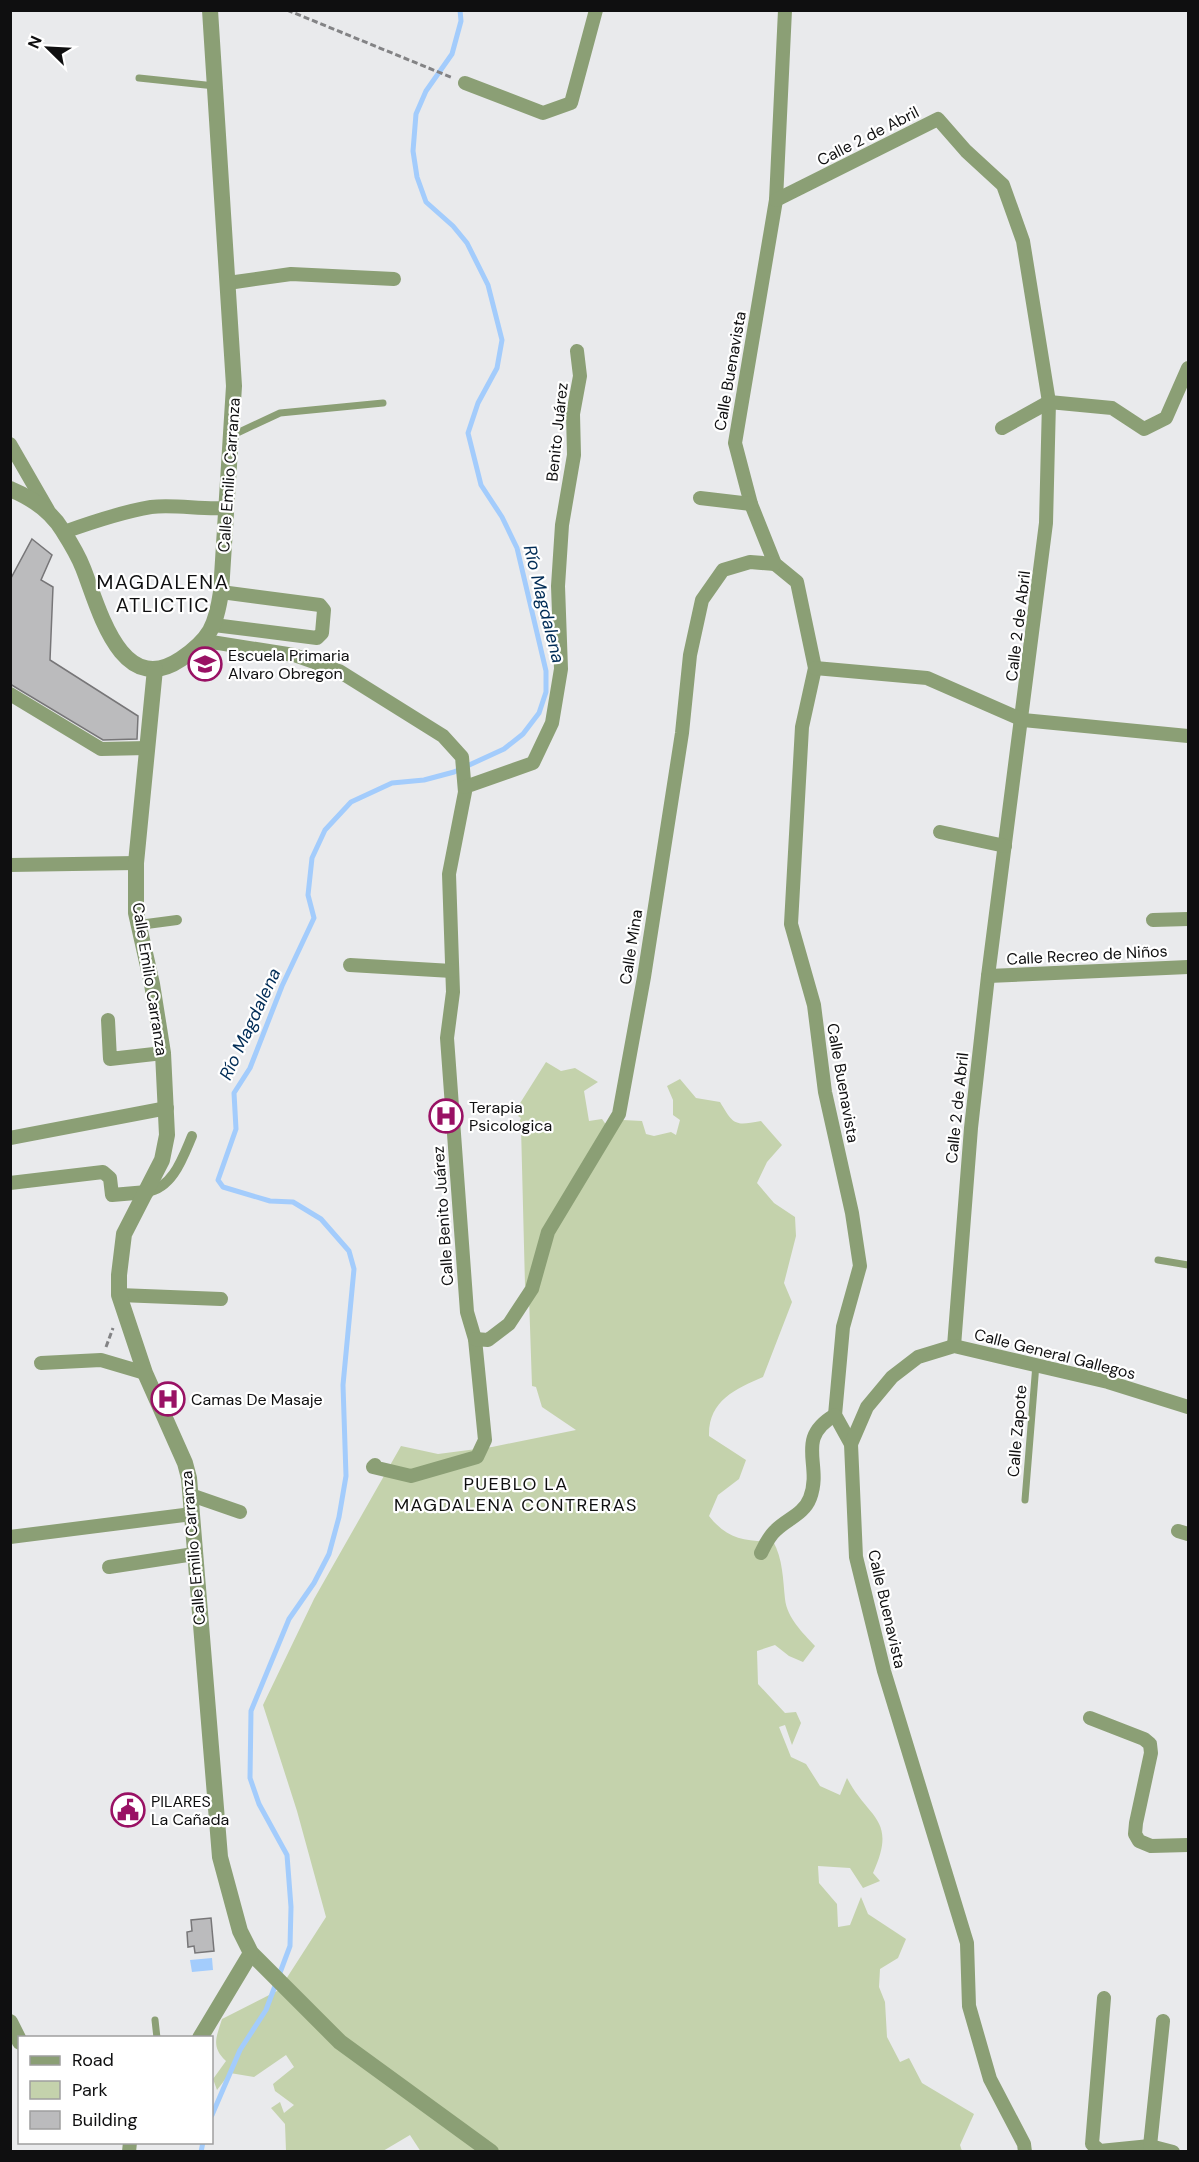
<svg xmlns="http://www.w3.org/2000/svg" width="1199" height="2162" font-family="'DM Sans',sans-serif">
	<style>
		.green { fill: #c4d2ac }
		.water { fill: #a3ccfc }
		.lines { fill: none; stroke-linecap: round; stroke-linejoin: round }
		.stream { stroke: #a3ccfc; stroke-width: 5 }
		.building { fill: #bbbbbd; stroke: #777678; stroke-width: 1.5 }
		.path { stroke: #838385; stroke-width: 3; stroke-dasharray: 6 3; stroke-linecap: butt }
		.service { stroke: #8b9f75; stroke-width: 7 }
		.pedestrian { stroke: #8b9f75; stroke-width: 10 }
		.minor { stroke: #8b9f75; stroke-width: 14 }
		.tertiary { stroke: #8b9f75; stroke-width: 16 }
		.labels { text-anchor: middle; dominant-baseline: central; stroke-width: 4.5; stroke-linejoin: round; paint-order: stroke }
		.street-label { font-size: 16px; fill: #0f0f10; stroke: #fff }
		.poi-label { font-size: 16px; fill: #0f0f10; stroke: #fff; text-anchor: start }
		.water-label { font-size: 18px; font-style: italic; fill: #002c56; stroke: #fff }
		.neighbourhood-label { font-size: 18px; letter-spacing: 1.5px; fill: #0f0f10; stroke: #fff }
		.quarter-label { font-size: 20px; letter-spacing: 1.5px; fill: #0f0f10; stroke: #fff }
	</style>
	<rect width="100%" height="100%" fill="#e9eaec"/>
	<path class="green" d="M546 1062 561 1071 575 1068 598 1082 584 1091 589 1121 602 1119 612 1133 623 1120 642 1121 646 1134 654 1136 671 1132 676 1135 680 1120 673 1115V1100L667 1086 680 1079 696 1098 720 1102C734 1125 734 1126 761 1121L782 1145 767 1162 757 1183 774 1203 795 1217 796 1236 784 1283 792 1302 763 1377C735 1389 708 1401 709 1436L746 1460 739 1479 718 1495 709 1516C727 1539 746 1542 773 1541 783 1559 783 1580 785 1599 787 1618 803 1633 815 1646L803 1662 789 1656 775 1645 757 1651 758 1684 785 1713 796 1712 801 1723 792 1745 785 1725 779 1727 791 1757 806 1764 820 1786 840 1795 847 1778C868 1819 898 1818 873 1873L880 1881 863 1888 850 1868 818 1866 819 1883 837 1904 838 1927 850 1925 861 1897 868 1914 906 1939 898 1958 880 1969 879 1987 885 2002 887 2037 900 2062 909 2058 922 2083 974 2114 960 2145 962 2151 421 2152 410 2135 383 2151H286L285 2124 271 2108 280 2102 284 2113 294 2105 275 2091 273 2084 294 2067 286 2055 254 2077 230 2073 217 2090 213 2079 226 2061C211 2047 216 2038 222 2019L279 1990 326 1917 297 1811 263 1705 314 1599 401 1446 438 1454 492 1447 576 1430 542 1407 536 1387 532 1386 529 1297 525 1285 521 1127 518 1125 521 1118 518 1116 521 1110 517 1108Z"/>
	<path class="water" d="M212 1958 213 1970 192 1972 190 1960Z"/>
	<g class="lines">
		<g class="stream">
			<path d="M212 2115 240 2050 266 2010 290 1946 291 1907 287 1855 259 1804 250 1778 251 1711 289 1619 314 1583 329 1554 339 1517 346 1476 343 1385 354 1269 349 1251 321 1219 293 1202 270 1201 223 1187 218 1180 236 1129 234 1093 250 1068 282 986 314 918 308 895 312 858 325 830 351 802 392 783 424 780 454 772 504 749 523 734 539 713 546 692V671L517 548 502 517 481 485 468 433 478 403 497 368 502 340 488 285 467 243 453 226 426 202 417 177 413 151 416 114 426 91 452 54 461 21 460 10"/>
			<path d="M201 2152 203 2142"/>
		</g>
	</g>
	<g class="building">
		<path d="M32 539 52 555 41 580 53 587 50 660 138 716 137 739 103 740 10 684V580Z"/>
		<path d="M211 1918 214 1951 195 1953 194 1946 188 1947 187 1932 192 1931 191 1920Z"/>
	</g>
	<g class="lines">
		<g class="path">
			<path d="M287 10 453 78"/>
			<path d="M106 1347 113 1328"/>
		</g>
		<g class="service">
			<path d="M139 78 215 86"/>
			<path d="M233 435 280 413 383 403"/>
			<path d="M1158 1260 1188 1265"/>
			<path d="M1025 1500 1036 1364"/>
			<path d="M155 2020 157 2038"/>
		</g>
		<g class="pedestrian">
			<path d="M139 925 177 920"/>
			<path d="M147 1192C173 1188 183 1157 192 1136"/>
		</g>
		<g class="minor">
			<path d="M785 10 776 200 735 443 751 504 775 564 797 582 815 668 802 727 791 924 814 1005 825 1092 852 1213 860 1266 843 1327 835 1415 851 1444 856 1557 884 1671 967 1943 969 2006 990 2079 1024 2144 1025 2152"/>
			<path d="M465 83 543 113 571 103 596 10"/>
			<path d="M776 200 938 119 966 151 1003 185 1023 241 1049 402 1046 523 988 976 971 1128 954 1346"/>
			<path d="M228 283 291 274 394 279"/>
			<path d="M1002 428 1049 402 1112 408 1144 429 1166 418 1188 368"/>
			<path d="M10 444 48 510"/>
			<path d="M700 498 751 504"/>
			<path d="M64 532C92 522 121 512 151 507 175 504 202 510 226 508"/>
			<path d="M214 625 317 638 322 633 324 610 320 605 221 592"/>
			<path d="M205 641 294 655 339 671 443 736 462 757 465 792 449 874 453 992 447 1038 467 1312 475 1339 485 1440 477 1457 411 1476 373 1467 375 1465"/>
			<path d="M815 668 927 678 1023 720 1188 736"/>
			<path d="M10 694 101 749 147 748"/>
			<path d="M465 787 533 763 552 723 561 669 558 586 562 525 574 455 573 414 580 376 577 351"/>
			<path d="M940 832 1005 846"/>
			<path d="M10 865 136 863"/>
			<path d="M1153 920 1188 919"/>
			<path d="M350 965 452 971"/>
			<path d="M988 976 1188 967"/>
			<path d="M108 1020 110 1059 163 1053"/>
			<path d="M10 1138 167 1108"/>
			<path d="M10 1183 103 1172 110 1178 112 1195 147 1192"/>
			<path d="M119 1295 221 1299"/>
			<path d="M475 1339 488 1340 509 1324 532 1289 548 1232 619 1114 644 977 682 733 690 655 702 600 723 570 750 562 775 564"/>
			<path d="M41 1363 101 1360 145 1373"/>
			<path d="M851 1444 867 1407 892 1377 918 1357 954 1346 1108 1382 1188 1407"/>
			<path d="M191 1495 240 1512"/>
			<path d="M1178 1531 1188 1534"/>
			<path d="M10 1537 192 1514"/>
			<path d="M761 1553C765 1545 769 1536 776 1530 787 1519 804 1514 810 1498 823 1464 794 1439 835 1415"/>
			<path d="M109 1567 194 1554"/>
			<path d="M1090 1718 1144 1739 1150 1744 1151 1753 1136 1823 1135 1834 1139 1841 1151 1846 1188 1845"/>
			<path d="M1104 1998 1092 2144 1100 2151 1150 2146 1173 2152"/>
			<path d="M1150 2146 1163 2021"/>
			<path d="M129 2152 130 2142"/>
		</g>
		<g class="tertiary">
			<path d="M10 489C32 498 51 511 63 531 70 542 78 555 83 568 98 605 120 700 181 659 210 639 216 626 221 592L234 386 210 10"/>
			<path d="M155 669 136 863V913L152 984 163 1053 167 1135 162 1160 124 1234 119 1275V1295L145 1373 185 1463 189 1478 220 1857 240 1931 251 1953 340 2042 491 2152"/>
			<path d="M10 2022 20 2042"/>
			<path d="M200 2038 251 1953"/>
		</g>
	</g>
	<defs>
		<symbol id="school-ring" viewBox="-11 -11 22 22"><circle r="9.5" fill="#fff" stroke="#991164" stroke-width="1.5"/><path d="M0-5L7-2L0 1L-7-2ZM-4 1L0 2.5L4 1V4Q0 6-4 4Z" fill="#991164"/></symbol>
		<symbol id="hospital-ring" viewBox="-11 -11 22 22"><circle r="9.5" fill="#fff" stroke="#991164" stroke-width="1.5"/><path d="M-5-5h3v3.5h4V-5h3V5h-3V1.5h-4V5h-3Z" fill="#991164"/></symbol>
		<symbol id="civic-ring" viewBox="-11 -11 22 22"><circle r="9.5" fill="#fff" stroke="#991164" stroke-width="1.5"/><path d="M-.6-6.5H3V-4.5H.6V-3L4-1V1h2V6H-6V1h2V-1L-.6-3ZM-1.2 2.5V6h2.4V2.5Z" fill="#991164"/></symbol>
	</defs>
	<g fill-rule="evenodd">
		<use href="#school-ring" x="186" y="645" width="38" height="38"/>
		<use href="#hospital-ring" x="427" y="1097" width="38" height="38"/>
		<use href="#hospital-ring" x="149" y="1380" width="38" height="38"/>
		<use href="#civic-ring" x="109" y="1791" width="38" height="38"/>
	</g>
	<g class="labels">
		<g class="street-label">
			<text transform="translate(868 136) rotate(-27)">Calle 2 de Abril</text>
			<text transform="translate(730 371) rotate(-80)">Calle Buenavista</text>
			<text transform="translate(557 432) rotate(-84)">Benito Juárez</text>
			<text transform="translate(229 475) rotate(-86)">Calle Emilio Carranza</text>
			<text transform="translate(1018 626) rotate(-83)">Calle 2 de Abril</text>
			<text transform="translate(631 947) rotate(-81)">Calle Mina</text>
			<text transform="translate(1087 955) rotate(-3)">Calle Recreo de Niños</text>
			<text transform="translate(150 979) rotate(81)">Calle Emilio Carranza</text>
			<text transform="translate(843 1083) rotate(80)">Calle Buenavista</text>
			<text transform="translate(957 1108) rotate(-84)">Calle 2 de Abril</text>
			<text transform="translate(443 1216) rotate(-94)">Calle Benito Juárez</text>
			<text transform="translate(1055 1354) rotate(14)">Calle General Gallegos</text>
			<text transform="translate(1017 1431) rotate(-85)">Calle Zapote</text>
			<text transform="translate(193 1548) rotate(-95)">Calle Emilio Carranza</text>
			<text transform="translate(887 1609) rotate(77)">Calle Buenavista</text>
		</g>
		<g class="poi-label">
			<text x="228" y="655">Escuela Primaria<tspan x="228" dy="18">Alvaro Obregon</tspan></text>
			<text x="469" y="1107">Terapia<tspan x="469" dy="18">Psicologica</tspan></text>
			<text x="191" y="1399">Camas De Masaje</text>
			<text x="151" y="1801">PILARES<tspan x="151" dy="18">La Cañada</tspan></text>
		</g>
		<g class="water-label">
			<text transform="translate(544 604) rotate(76)">Río Magdalena</text>
			<text transform="translate(250 1024) rotate(-65)">Río Magdalena</text>
		</g>
		<g class="neighbourhood-label">
			<text x="516" y="1484">PUEBLO LA<tspan x="516" dy="21">MAGDALENA CONTRERAS</tspan></text>
		</g>
		<g class="quarter-label">
			<text x="163" y="582">MAGDALENA<tspan x="163" dy="23">ATLICTIC</tspan></text>
		</g>
	</g>
	<rect width="1199" height="2162" fill="none" stroke="#0f0f10" stroke-width="24"/>
	<rect x="18" y="2036" width="195" height="108" fill="#ffffff" stroke="#9f9f9f" stroke-width="1.5"/>
	<rect x="30" y="2056" width="30" height="9" fill="#8b9f75" stroke="#9f9f9f" stroke-width="1.5"/>
	<text x="72" y="2066" font-size="18" fill="#0f0f10">Road</text>
	<rect x="30" y="2081" width="30" height="18" fill="#c4d2ac" stroke="#9f9f9f" stroke-width="1.5"/>
	<text x="72" y="2096" font-size="18" fill="#0f0f10">Park</text>
	<rect x="30" y="2111" width="30" height="18" fill="#bbbbbd" stroke="#9f9f9f" stroke-width="1.5"/>
	<text x="72" y="2126" font-size="18" fill="#0f0f10">Building</text>
	<g transform="translate(48 48) rotate(294)" stroke="#ffffff" stroke-width="4.5" paint-order="stroke">
	<path d="M0-4.5L10 22L0 15L-10 22Z" fill="#0f0f10"/>
	<text y="-9" font-size="16" font-weight="bold" text-anchor="middle" fill="#0f0f10">N</text>
	</g>
</svg>
